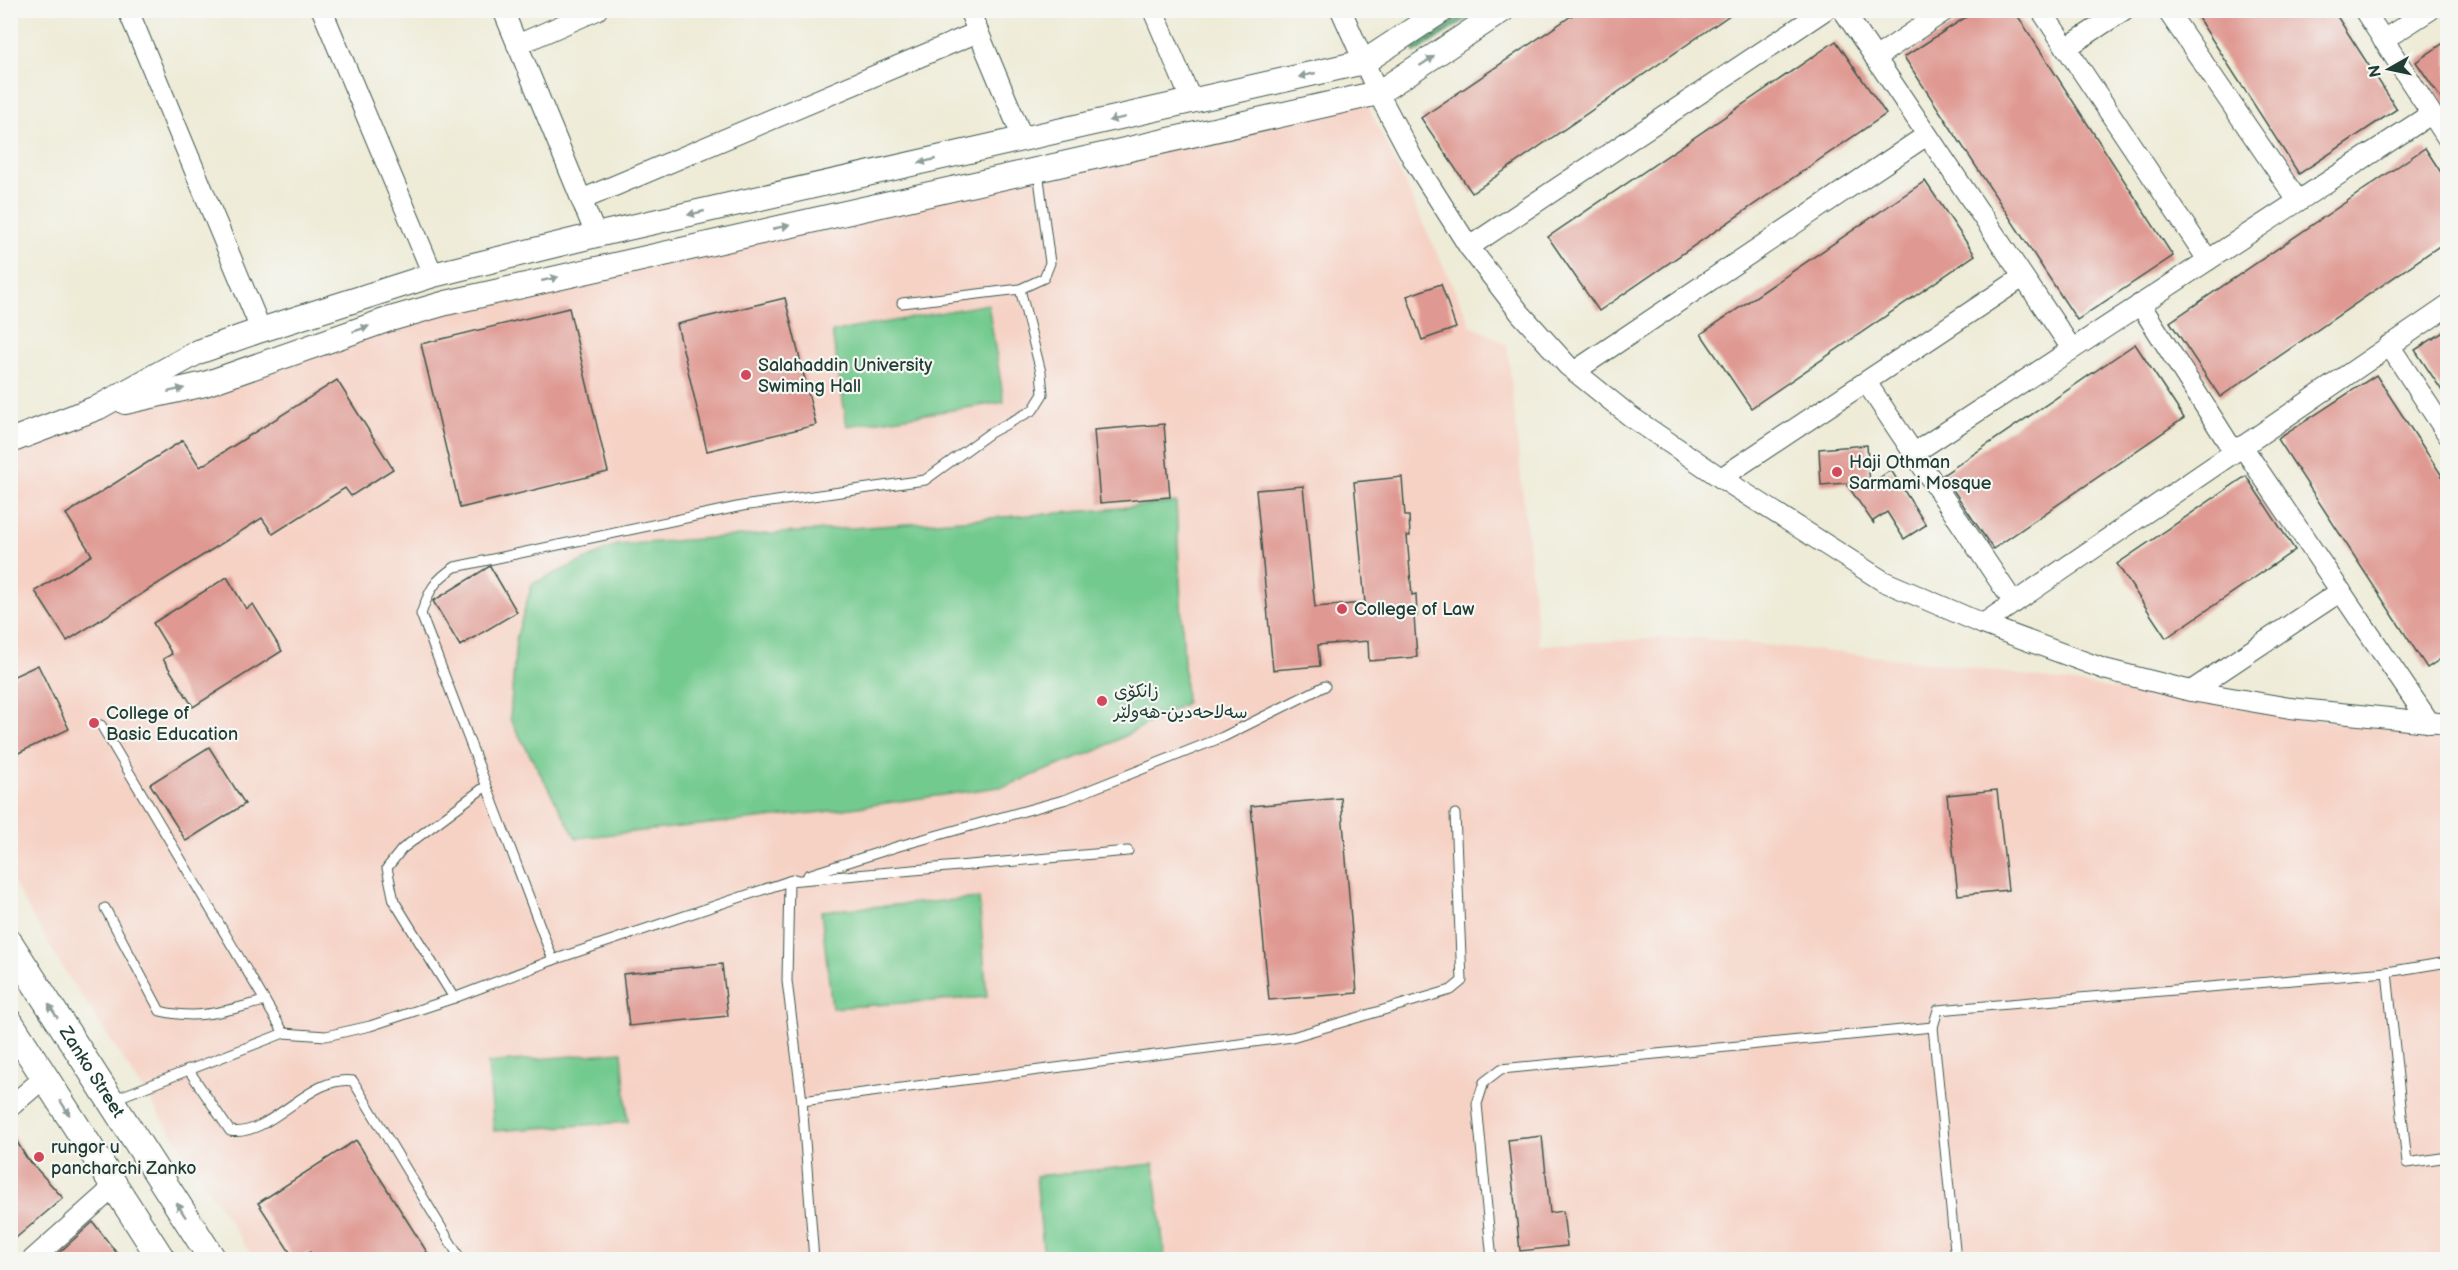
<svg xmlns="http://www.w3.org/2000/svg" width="2458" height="1270" font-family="'Balsamiq Sans','Playpen Sans Arabic',sans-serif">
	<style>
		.built { fill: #f6d2c5 }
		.forest { fill: url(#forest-firs); stroke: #3e7657; stroke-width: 1.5 }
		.park { fill: #73ca8f; stroke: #498462; stroke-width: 1.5 }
		.building { fill: #df9992 }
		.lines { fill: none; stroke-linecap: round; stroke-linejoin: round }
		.service-casing { stroke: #3e574c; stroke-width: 11 }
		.minor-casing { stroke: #3e574c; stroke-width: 22 }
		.tertiary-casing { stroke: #3e574c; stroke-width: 26 }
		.secondary-casing { stroke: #3e574c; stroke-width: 29 }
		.service { stroke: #fff; stroke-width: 9 }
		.minor { stroke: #fff; stroke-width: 20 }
		.tertiary { stroke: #fff; stroke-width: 24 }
		.secondary { stroke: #fff; stroke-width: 27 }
		.oneway { fill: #8f9e9a }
		.poi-dot { fill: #d1495b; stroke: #f6f6f2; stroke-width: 2 }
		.labels { text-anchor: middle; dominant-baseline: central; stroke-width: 4.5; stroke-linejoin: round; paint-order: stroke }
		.poi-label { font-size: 18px; fill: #1f3d34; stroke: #f6f6f2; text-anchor: start }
		.street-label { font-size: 18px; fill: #1f3d34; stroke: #f6f6f2 }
	</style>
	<defs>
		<pattern id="forest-firs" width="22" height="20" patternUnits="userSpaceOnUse" patternTransform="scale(1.5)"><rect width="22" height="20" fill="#5eae7a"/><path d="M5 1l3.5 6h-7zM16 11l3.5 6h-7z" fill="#4d8f65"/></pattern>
	</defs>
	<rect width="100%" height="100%" fill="#f6f6f2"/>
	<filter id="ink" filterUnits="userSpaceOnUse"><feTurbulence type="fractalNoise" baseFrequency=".0167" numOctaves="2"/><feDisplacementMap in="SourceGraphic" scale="12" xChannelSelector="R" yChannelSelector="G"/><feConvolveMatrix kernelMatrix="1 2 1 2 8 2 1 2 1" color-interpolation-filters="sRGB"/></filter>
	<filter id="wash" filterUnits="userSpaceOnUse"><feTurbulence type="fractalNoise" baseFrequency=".008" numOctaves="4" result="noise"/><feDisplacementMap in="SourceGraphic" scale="24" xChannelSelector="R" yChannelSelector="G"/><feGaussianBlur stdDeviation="1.35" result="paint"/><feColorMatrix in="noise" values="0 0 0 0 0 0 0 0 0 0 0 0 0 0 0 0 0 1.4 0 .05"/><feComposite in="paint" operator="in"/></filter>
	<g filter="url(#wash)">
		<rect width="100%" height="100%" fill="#eeebd7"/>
		<path class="built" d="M1363 95 1471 325 1507 345 1539 645 1689 637 1939 663 2447 738V1259H254L61 965 11 879 10 451 112 413 400 317Z"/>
		<path class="forest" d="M1469 11H1479L1415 53 1412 49Z"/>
		<g class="park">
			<path d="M988 304 1004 402 847 426 832 332Z"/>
			<path d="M1176 502 1186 703 1098 750 1006 786 823 812 576 838 510 719 516 639 532 584 617 545 1099 510Z"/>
			<path d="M979 898 987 997 832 1008 821 911Z"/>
			<path d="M622 1052 628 1122 494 1131 488 1063Z"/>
			<path d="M1154 1164 1165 1259H1044L1036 1176Z"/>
		</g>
		<g id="blocks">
			<g class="building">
				<path d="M1580 10H1737L1472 193 1421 118Z"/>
				<path d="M1977 10H2014L2173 256 2077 320 1904 57Z"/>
				<path d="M2193 10H2333L2397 109 2299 174Z"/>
				<path d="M2448 40V109L2416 62Z"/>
				<path d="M1836 41 1886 114 1599 311 1548 237Z"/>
				<path d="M2425 148 2448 183V240L2220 397 2170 322Z"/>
				<path d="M1925 181 1975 255 1751 408 1701 334Z"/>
				<path d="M1441 284 1456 328 1422 340 1407 296Z"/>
				<path d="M785 298 816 425 707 451 677 324Z"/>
				<path d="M569 308 608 472 460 508 421 344Z"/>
				<path d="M2448 329V400L2415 350Z"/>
				<path d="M2135 344 2184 418 1993 549 1943 475Z"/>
				<path d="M2376 375 2448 485V654L2427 668 2278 439Z"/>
				<path d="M337 380 393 469 351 496 345 488 273 534 262 518 67 641 35 591 92 555 66 514 183 440 200 467Z"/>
				<path d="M1164 424 1170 497 1100 503 1094 430Z"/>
				<path d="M1867 445 1870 484 1891 470 1926 525 1904 539 1887 512 1873 521 1874 524 1846 483 1821 485 1819 449Z"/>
				<path d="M2246 476 2295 550 2166 638 2117 564Z"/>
				<path d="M1402 477 1405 516H1409L1410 536H1407L1412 595 1416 594 1417 616H1414L1417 657 1369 661 1368 641 1318 645 1320 666 1273 670 1256 490 1303 486 1315 607 1365 603 1354 482Z"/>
				<path d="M490 566 517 612 460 646 433 601Z"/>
				<path d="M227 577 246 609 253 604 282 651 193 707 163 659 172 654 153 623Z"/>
				<path d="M38 665 69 729 10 757V678Z"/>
				<path d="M209 747 245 804 186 841 150 784Z"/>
				<path d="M1997 790 2008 890 1958 895 1947 795Z"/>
				<path d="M1341 798 1357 993 1269 1000 1251 806Z"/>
				<path d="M722 964 728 1016 629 1026 623 974Z"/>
				<path d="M10 1130 26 1157 63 1198 10 1243Z"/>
				<path d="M1542 1136 1550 1213 1563 1211 1567 1246 1520 1251 1508 1140Z"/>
				<path d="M356 1140 432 1260H315L310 1252 295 1260 258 1203Z"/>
				<path d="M93 1222 122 1260H51Z"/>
			</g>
		</g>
	</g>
	<g filter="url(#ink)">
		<use href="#blocks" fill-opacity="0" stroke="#3e574c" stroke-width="1.5"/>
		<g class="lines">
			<defs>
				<g id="service">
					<path d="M902 303 1020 289 1044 278 1050 263 1038 171"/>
					<path d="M101 725 284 1033"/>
					<path d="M1128 851 789 881 787 981 802 1101 1292 1037 1451 990 1462 981 1455 814"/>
					<path d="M808 875 899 846 1067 799 1223 737 1325 686"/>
					<path d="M105 908 160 1011C200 1021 226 1010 265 1001"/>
					<path d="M553 960 421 614C429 591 434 580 455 567L742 506 925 480 990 433 1033 410 1043 394 1041 372 1020 289"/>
					<path d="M2387 972 2407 1163 2448 1157"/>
					<path d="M454 998 394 901 387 868 402 849 486 786"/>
					<path d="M188 1069 230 1131C271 1138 309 1074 353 1081L461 1260"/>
					<path d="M112 1100 284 1033 326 1036 370 1026 454 998 553 960 795 879"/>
					<path d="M802 1101 814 1260"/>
					<path d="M1492 1260 1477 1104 1484 1082 1501 1069 1933 1027"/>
					<path d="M1956 1260 1933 1027 1938 1010 2387 972 2448 962"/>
				</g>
				<g id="minor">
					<path d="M128 10 261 330"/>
					<path d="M322 10 433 275"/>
					<path d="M503 10 596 235"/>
					<path d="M969 10 1023 139"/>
					<path d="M1153 10 1192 102"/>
					<path d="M1341 10 1378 93 1413 159 1469 247 1520 313 1568 366 1630 416 1721 478 1883 581 1983 624 2104 669 2191 691 2290 708 2448 724"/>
					<path d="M1843 10 2072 349"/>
					<path d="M2041 10 2208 260"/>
					<path d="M2167 10 2298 201"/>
					<path d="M2364 10 2448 139"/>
					<path d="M2383 40 2430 10"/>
					<path d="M517 45 597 10"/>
					<path d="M2066 48 2124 10"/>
					<path d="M1875 58 1946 10"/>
					<path d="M581 200 978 32"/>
					<path d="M1469 247 1825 10"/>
					<path d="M2140 304 2234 452"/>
					<path d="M2389 345 2448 435"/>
					<path d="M1575 371 1927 135"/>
					<path d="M1866 382 2014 603"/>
					<path d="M2242 446 2430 723"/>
					<path d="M1914 453 2431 114"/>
					<path d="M1721 478 2023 277"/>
					<path d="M1983 624 2448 306"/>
					<path d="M2191 691 2341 591"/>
					<path d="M10 1107 45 1077"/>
					<path d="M32 1260 115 1186"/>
				</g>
				<g id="tertiary">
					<path d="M125 402 205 384 387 320 446 303 1378 93 1503 10"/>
					<path d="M10 441 99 407 198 352 261 330 433 275 596 235 1364 62 1443 10"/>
				</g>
				<g id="secondary">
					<path id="s1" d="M10 944 213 1260"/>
					<path d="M10 1023 162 1260"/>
				</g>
			</defs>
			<use href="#service" class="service-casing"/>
			<use href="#minor" class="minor-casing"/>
			<use href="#tertiary" class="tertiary-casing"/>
			<use href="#secondary" class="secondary-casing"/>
			<use href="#service" class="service"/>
			<use href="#minor" class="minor"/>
			<use href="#tertiary" class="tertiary"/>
			<use href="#secondary" class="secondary"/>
		</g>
		<defs><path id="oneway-solid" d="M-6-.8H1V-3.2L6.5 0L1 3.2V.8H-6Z" transform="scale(1.5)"/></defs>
		<g class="oneway">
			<use href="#oneway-solid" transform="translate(1427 61) rotate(-33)"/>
			<use href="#oneway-solid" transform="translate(1307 75) rotate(167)"/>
			<use href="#oneway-solid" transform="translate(1117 119) rotate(168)"/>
			<use href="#oneway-solid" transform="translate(927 161) rotate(167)"/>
			<use href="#oneway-solid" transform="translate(696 213) rotate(167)"/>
			<use href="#oneway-solid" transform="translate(781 227) rotate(-13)"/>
			<use href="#oneway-solid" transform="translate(550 279) rotate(-13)"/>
			<use href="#oneway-solid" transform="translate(361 329) rotate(-19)"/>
			<use href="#oneway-solid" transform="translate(176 390) rotate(-12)"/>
			<use href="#oneway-solid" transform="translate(53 1011) rotate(-123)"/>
			<use href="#oneway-solid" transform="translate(65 1108) rotate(57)"/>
			<use href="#oneway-solid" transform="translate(181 1210) rotate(-123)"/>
		</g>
	</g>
	<g class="poi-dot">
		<circle cx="746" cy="375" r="6"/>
		<circle cx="1837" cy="472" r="6"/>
		<circle cx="1342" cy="609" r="6"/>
		<circle cx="1102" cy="701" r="6"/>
		<circle cx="94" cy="723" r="6"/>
		<circle cx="39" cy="1157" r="6"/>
	</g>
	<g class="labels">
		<g class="poi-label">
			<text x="758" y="365">Salahaddin University<tspan x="758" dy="21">Swiming Hall</tspan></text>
			<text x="1849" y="462">Haji Othman<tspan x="1849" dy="21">Sarmami Mosque</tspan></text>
			<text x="1354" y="609">College of Law</text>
			<text x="1114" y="691">زانکۆی<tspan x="1114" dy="21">سەلاحەدین-هەولێر</tspan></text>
			<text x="106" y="713">College of<tspan x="106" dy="21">Basic Education</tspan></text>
			<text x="51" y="1147">rungor u<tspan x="51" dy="21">pancharchi Zanko</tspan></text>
		</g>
		<g class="street-label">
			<text stroke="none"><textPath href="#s1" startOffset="152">Zanko Street</textPath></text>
		</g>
	</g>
	<rect width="2458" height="1270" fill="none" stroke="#f6f6f2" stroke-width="36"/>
	<g transform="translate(2389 69) rotate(261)" stroke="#f6f6f2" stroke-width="4.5" paint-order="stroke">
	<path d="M0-4.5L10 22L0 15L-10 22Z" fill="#1f3d34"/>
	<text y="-9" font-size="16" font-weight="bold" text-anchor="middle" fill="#1f3d34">N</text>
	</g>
</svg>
